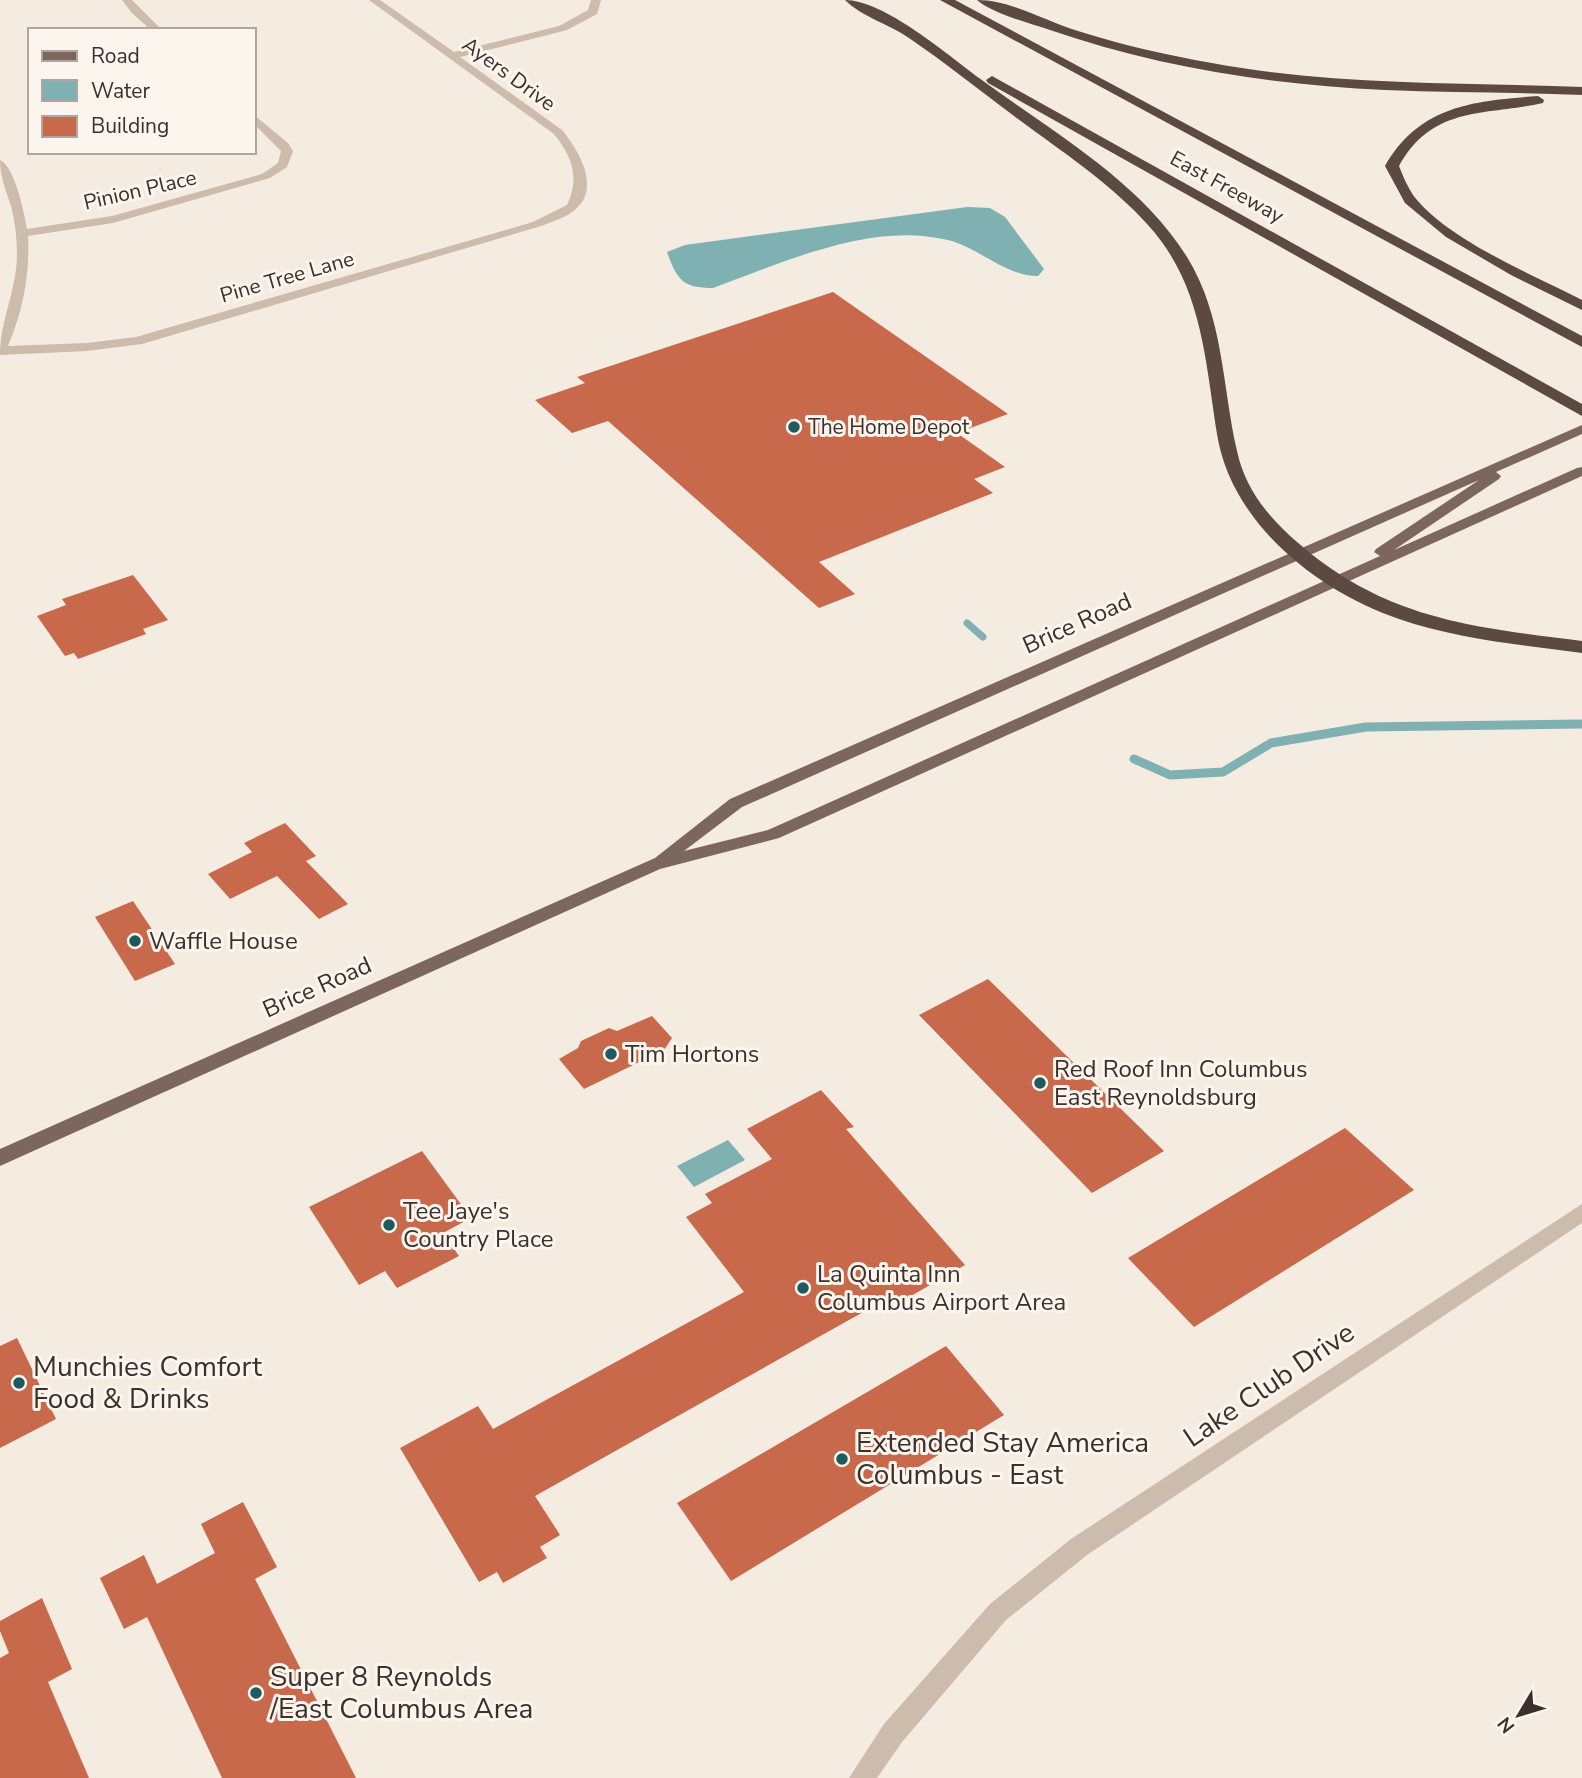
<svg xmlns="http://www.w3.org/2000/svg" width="1582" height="1778" font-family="'Nunito Sans',sans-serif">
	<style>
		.water { fill: #7fb0b2 }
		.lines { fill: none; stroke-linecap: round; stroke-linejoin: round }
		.stream-far1 { stroke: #7fb0b2; stroke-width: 7 }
		.stream { stroke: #7fb0b2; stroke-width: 9 }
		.building { fill: #c8694b }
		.minor { fill: #cdbbac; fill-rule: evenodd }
		.major { fill: #7d675c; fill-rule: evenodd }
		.highway { fill: #5c4a42; fill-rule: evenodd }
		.poi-dot { fill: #1f5a5e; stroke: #fbf5ee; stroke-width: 2.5 }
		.labels { text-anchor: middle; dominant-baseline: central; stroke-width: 6; stroke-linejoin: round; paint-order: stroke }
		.far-street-label { font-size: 21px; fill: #3b302b; stroke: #fbf5ee }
		.far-poi-label { font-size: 21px; fill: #3b302b; stroke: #fbf5ee; text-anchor: start }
		.street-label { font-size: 24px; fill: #3b302b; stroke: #fbf5ee }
		.poi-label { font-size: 24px; fill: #3b302b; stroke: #fbf5ee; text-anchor: start }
		.near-poi-label { font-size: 28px; fill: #3b302b; stroke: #fbf5ee; text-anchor: start }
		.near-street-label { font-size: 28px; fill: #3b302b; stroke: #fbf5ee }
	</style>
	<rect width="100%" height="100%" fill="#f4ebe1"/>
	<g class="water">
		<path d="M967 207 990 208 1005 217 1044 269 1038 276C1005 276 980 248 948 240 871 221 785 262 713 288 683 288 677 280 667 252L685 245Z"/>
		<path d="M728 1140 745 1160 694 1187 677 1166Z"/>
	</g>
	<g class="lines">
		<path class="stream-far1" d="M967 623 983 637"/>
		<path class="stream" d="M1134 759 1170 775 1223 772 1271 743 1366 727 1582 724"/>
	</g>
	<g class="building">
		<path d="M833 292 1008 414 957 433 1005 467 974 479 993 493 819 562 855 594 819 608 608 421 572 433 535 400 585 383 577 377Z"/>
		<path d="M133 575 168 620 143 629 146 634 78 659 74 653 65 656 37 616 66 605 62 599Z"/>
		<path d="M285 823 316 856 306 861 348 904 319 919 277 876 230 899 208 874 252 852 244 843Z"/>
		<path d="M133 901 175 964 135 981 95 917Z"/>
		<path d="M988 979 1164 1151 1092 1193 919 1015Z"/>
		<path d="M652 1016 672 1038 664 1050 584 1089 559 1059 578 1048 581 1041 609 1028 617 1031Z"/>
		<path d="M821 1090 854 1127 846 1129 965 1265 897 1304 890 1297 535 1496 560 1535 540 1547 547 1558 503 1583 497 1572 479 1582 400 1448 478 1406 493 1429 744 1292 686 1217 712 1203 705 1194 772 1159 747 1129Z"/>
		<path d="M1345 1128 1414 1190 1194 1327 1128 1258Z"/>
		<path d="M422 1151 471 1218 443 1233 459 1256 397 1288 385 1271 359 1285 309 1207Z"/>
		<path d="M17 1338 56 1419 0 1448V1346Z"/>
		<path d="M946 1346 1004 1415 731 1581 677 1503Z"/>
		<path d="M243 1502 277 1567 255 1579 356 1778H222L147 1617 124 1629 100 1578 144 1555 157 1584 215 1553 201 1524Z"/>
		<path d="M42 1598 72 1669 48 1682 89 1778H0V1658L9 1653 0 1631V1621Z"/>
	</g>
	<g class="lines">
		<g class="minor">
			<path d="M122 0H132L162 30H151L132 13Z"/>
			<path d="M369 0H380L454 52 559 26 588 10 591 0H601L597 14 567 30 460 57 562 130C578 149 601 187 576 209 568 217 551 222 541 226L142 344 87 351 0 355C0 321 17 289 17 254 17 238 15 222 11 206 6 190 0 177 0 160 15 167 24 212 27 229L112 216 262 174 278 163 281 151 254 124V115L288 143 293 151 287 167 270 178 113 223 28 236C30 275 23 310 8 346L87 343 136 337 533 222 567 205C580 178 572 156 554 134Z"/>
			<path d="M1582 1204V1223L1087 1555 1006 1620 902 1742 877 1778H849L884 1724 990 1604 1071 1539Z"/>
		</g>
		<path class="major" d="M1582 425V434L1496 472 1501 476 1499 479 1394 550 1577 468 1582 467V476L779 838 660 869 0 1166V1149L655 858 730 799ZM1479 480 1376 549 1374 552 1380 556 768 830 684 851 742 807Z"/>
		<g class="highway">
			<path d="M845 0C884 0 948 55 979 78 1051 131 1139 180 1187 257 1224 317 1222 386 1237 451 1245 489 1269 518 1297 542 1385 619 1471 627 1582 641V653C1521 645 1457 639 1399 619 1317 591 1231 523 1217 434 1205 359 1202 284 1148 225 1114 187 1070 157 1029 127 989 98 950 66 909 38 889 24 862 17 845 0Z"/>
			<path d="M940 0H955L1582 336V347Z"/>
			<path d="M977 0C1011 0 1045 21 1078 31 1122 45 1166 55 1212 63 1334 86 1458 82 1582 87V95C1516 92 1451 93 1385 90 1272 85 1157 67 1050 30 1030 23 993 14 977 0Z"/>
			<path d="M992 76 1582 404V416L988 83 986 80Z"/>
			<path d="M1538 96 1544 100 1543 103C1484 116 1433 105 1399 166 1403 176 1407 186 1413 195 1446 239 1533 275 1582 300V310L1511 275 1446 237 1405 203 1385 166C1420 105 1474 101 1538 96Z"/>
		</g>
	</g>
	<g class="poi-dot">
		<circle cx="794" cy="427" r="7"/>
		<circle cx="135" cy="941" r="7"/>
		<circle cx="611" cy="1054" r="7"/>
		<circle cx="1040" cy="1083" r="7"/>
		<circle cx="389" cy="1225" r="7"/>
		<circle cx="803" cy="1288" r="7"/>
		<circle cx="19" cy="1383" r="7"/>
		<circle cx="842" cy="1459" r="7"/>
		<circle cx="256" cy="1693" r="7"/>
	</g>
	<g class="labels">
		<g class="far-street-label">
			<text transform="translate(509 74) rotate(36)">Ayers Drive</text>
			<text transform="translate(1227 187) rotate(29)">East Freeway</text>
			<text transform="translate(140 190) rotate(-13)">Pinion Place</text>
			<text transform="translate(287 277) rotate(-16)">Pine Tree Lane</text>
		</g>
		<g class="far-poi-label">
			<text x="808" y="427">The Home Depot</text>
		</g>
		<g class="street-label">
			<text transform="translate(1077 623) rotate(-24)">Brice Road</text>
			<text transform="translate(317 987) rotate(-24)">Brice Road</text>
		</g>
		<g class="poi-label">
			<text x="149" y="941">Waffle House</text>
			<text x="625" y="1054">Tim Hortons</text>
			<text x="1054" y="1069">Red Roof Inn Columbus<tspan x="1054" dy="28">East Reynoldsburg</tspan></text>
			<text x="403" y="1211">Tee Jaye's<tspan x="403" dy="28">Country Place</tspan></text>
			<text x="817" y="1274">La Quinta Inn<tspan x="817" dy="28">Columbus Airport Area</tspan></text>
		</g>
		<g class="near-poi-label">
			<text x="33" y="1367">Munchies Comfort<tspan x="33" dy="32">Food &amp; Drinks</tspan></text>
			<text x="856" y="1443">Extended Stay America<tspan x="856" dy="32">Columbus - East</tspan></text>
			<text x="270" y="1677">Super 8 Reynolds<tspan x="270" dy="32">/East Columbus Area</tspan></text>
		</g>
		<g class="near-street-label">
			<text transform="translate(1269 1385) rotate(-34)">Lake Club Drive</text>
		</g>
	</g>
	<rect x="28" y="28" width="228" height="126" fill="#fbf5ee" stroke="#aea6a0" stroke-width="2"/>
	<rect x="42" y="51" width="35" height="10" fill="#7d675c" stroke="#aea6a0" stroke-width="2"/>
	<text x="91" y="63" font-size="21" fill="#3b302b">Road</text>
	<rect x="42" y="80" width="35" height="21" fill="#7fb0b2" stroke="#aea6a0" stroke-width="2"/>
	<text x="91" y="98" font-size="21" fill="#3b302b">Water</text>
	<rect x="42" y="116" width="35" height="21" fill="#c8694b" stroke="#aea6a0" stroke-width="2"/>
	<text x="91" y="133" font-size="21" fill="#3b302b">Building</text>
	<g transform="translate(1519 1715) rotate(232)" stroke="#fbf5ee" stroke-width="5" paint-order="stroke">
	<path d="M0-5L12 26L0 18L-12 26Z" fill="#3b302b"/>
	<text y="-10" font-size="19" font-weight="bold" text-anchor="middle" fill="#3b302b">N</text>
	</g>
</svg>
